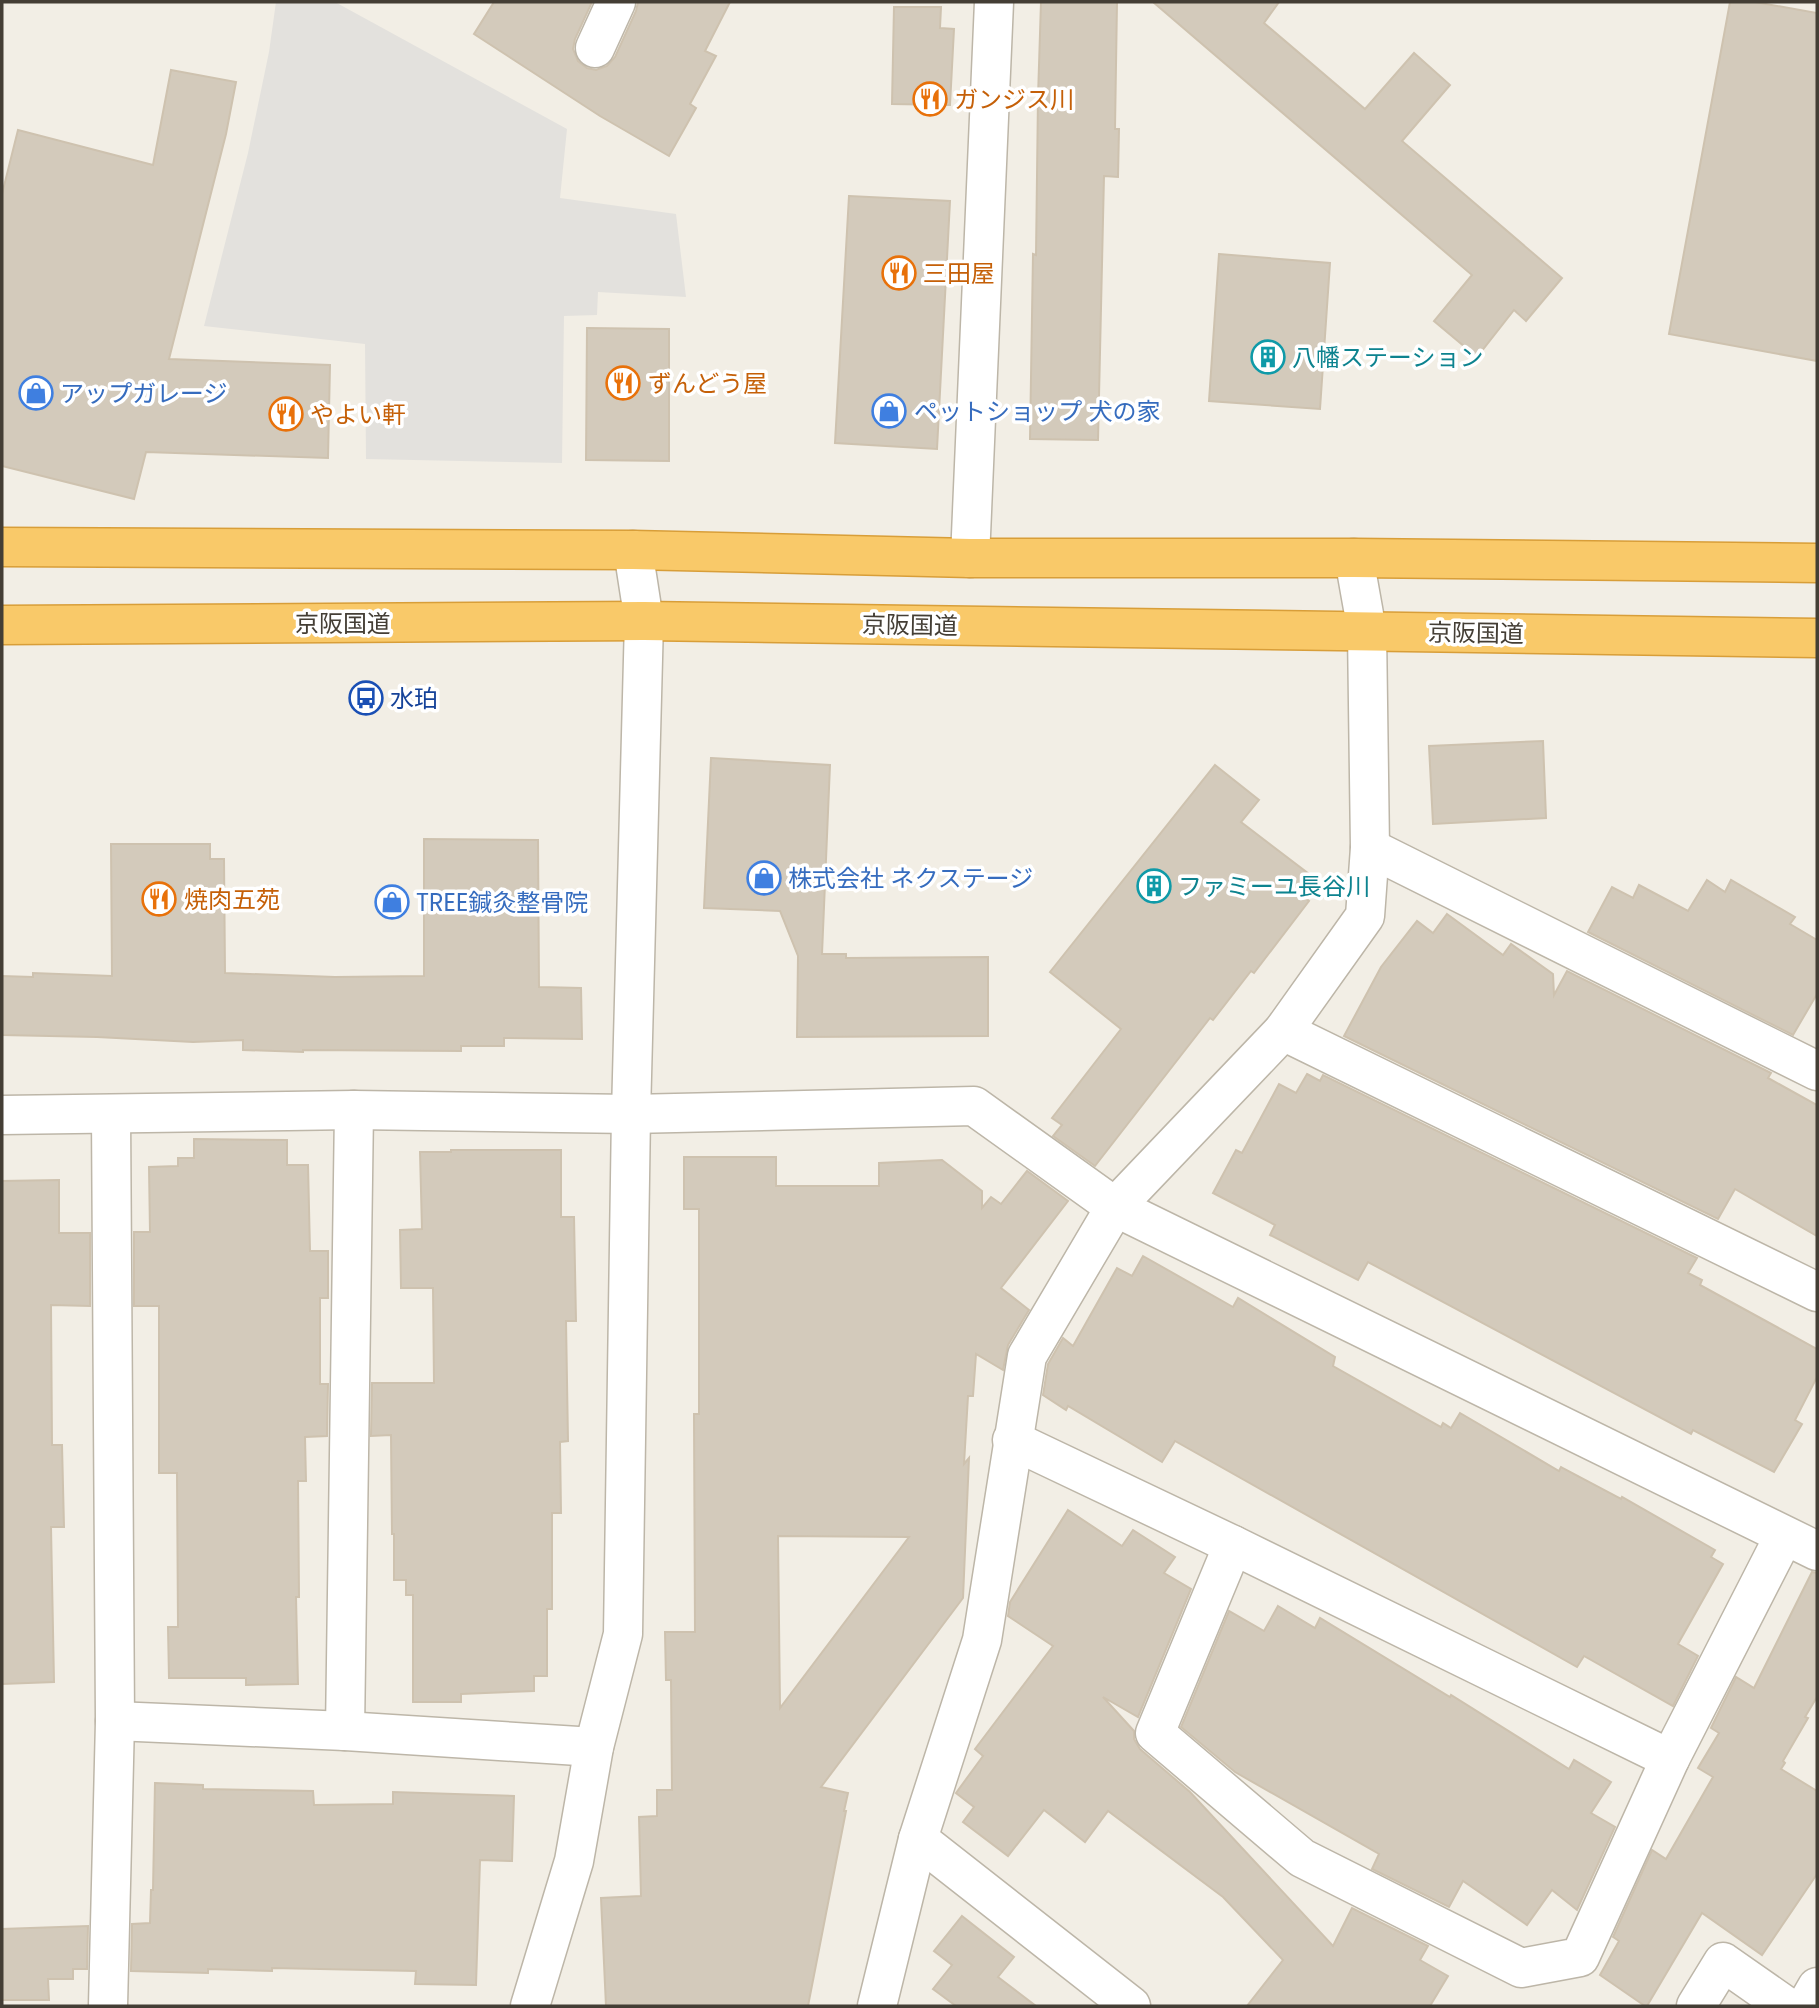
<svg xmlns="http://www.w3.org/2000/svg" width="1819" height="2008" font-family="Poppins,'Noto Sans JP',sans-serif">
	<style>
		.parking { fill: #e3e1dd }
		.building { fill: #d3cabb; stroke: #cec2af; stroke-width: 2; fill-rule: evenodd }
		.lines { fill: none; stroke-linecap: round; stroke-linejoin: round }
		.street-casing { stroke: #bdb6a8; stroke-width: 41 }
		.highway-casing { stroke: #d89e39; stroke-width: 41 }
		.street { stroke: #fff; stroke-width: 38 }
		.highway { stroke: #f9c969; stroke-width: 38 }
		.labels { text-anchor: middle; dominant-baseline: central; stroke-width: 7; stroke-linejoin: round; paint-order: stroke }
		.food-label { font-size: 24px; fill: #c56008; stroke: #fff; text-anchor: start }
		.culture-label { font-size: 24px; fill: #0d838f; stroke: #fff; text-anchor: start }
		.shop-label { font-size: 24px; fill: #366cbe; stroke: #fff; text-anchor: start }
		.street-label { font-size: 24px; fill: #443e35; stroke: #fff }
		.transit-label { font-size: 24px; fill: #164399; stroke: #fff; text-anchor: start }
	</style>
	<rect width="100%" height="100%" fill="#f2eee5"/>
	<path class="parking" d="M276 2H335L567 129 560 198 676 214 686 297 598 292 597 315 564 316 562 463 366 459 365 344 204 326 248 153 269 52Z"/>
	<g class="building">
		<path d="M494 2H592L575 39 573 49 578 61 587 68 596 70 607 66 615 57 636 11 638 2H730L705 51 716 56 690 104 696 108 669 156 600 116 474 34Z"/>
		<path d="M1041 2H1117L1115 129H1119L1118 177 1104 176 1098 440 1030 439 1033 254 1036 255 1038 97Z"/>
		<path d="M1153 2H1279L1264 23 1365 109 1414 53 1450 85 1402 141 1562 278 1526 321 1514 310 1477 357 1434 321 1472 275Z"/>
		<path d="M1730 2H1755L1817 13V361L1669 334Z"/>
		<path d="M894 7H941L940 28 954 29 950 105 892 104Z"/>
		<path d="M171 70 236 82 226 134 169 359 330 365 328 458 146 452 134 499 2 466V194L18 130 153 165Z"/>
		<path d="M849 196 950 201 937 449 835 443Z"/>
		<path d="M1219 254 1330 263 1320 409 1209 401Z"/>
		<path d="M587 328 669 329V461L586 460Z"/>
		<path d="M1543 741 1546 818 1433 824 1429 746Z"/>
		<path d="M711 758 830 765 822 954H846V958L988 957V1036L797 1037 798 956 780 911 704 908Z"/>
		<path d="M1215 765 1259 800 1241 822 1313 877 1300 894 1309 901 1254 973 1251 971 1213 1020 1210 1018 1095 1166 1053 1136 1062 1125 1052 1118 1121 1029 1050 972Z"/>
		<path d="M424 839 538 840 539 987 581 988 582 1039 504 1038V1046H461V1051L303 1050V1052L243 1050V1040L193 1042 97 1037 2 1035V976L33 977V973L112 976 111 844H210V859H224L225 973 335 977 424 976Z"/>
		<path d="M1707 880 1725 892 1731 880 1795 917 1790 924 1817 940V994L1793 1035 1588 932 1612 887 1633 898 1639 885 1688 911Z"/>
		<path d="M1447 914 1503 955 1511 944 1553 974 1554 995 1567 971 1771 1073 1768 1078 1817 1105V1236L1735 1189 1718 1219 1344 1036 1381 967 1417 921 1433 933Z"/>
		<path d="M1307 1074 1320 1081 1323 1075 1697 1258 1688 1273 1702 1280 1700 1285 1817 1349V1377L1795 1420 1802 1424 1774 1472 1693 1430 1691 1434 1368 1262 1358 1280 1270 1235 1275 1225 1213 1193 1236 1150 1242 1153 1279 1084 1296 1093Z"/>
		<path d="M194 1139 287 1140V1165H308L310 1251H328V1298H320V1384H328L327 1436 305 1437 306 1481H298L299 1597H296L298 1684 246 1685V1678H169L168 1627H178L177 1473H159V1306H134V1232H150L149 1167 178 1166V1158H194Z"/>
		<path d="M451 1150H561V1217H574L576 1321H566L568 1441 560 1442 561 1513H552V1609H547V1676H534V1691L461 1694V1702H413V1595H406V1580H394V1534H392L391 1435 371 1436 372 1383H434L433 1288H401L400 1230 422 1229 420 1152H451Z"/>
		<path d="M684 1157H776V1186H879V1163L942 1160 982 1191V1208L991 1197 1001 1204 1027 1171 1068 1201 1001 1288 1029 1310 1008 1345 1003 1370 976 1354 973 1396H968L964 1464 969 1458 963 1598 821 1787 848 1793 844 1811H846L808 2006H606L601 1898 641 1896 639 1817 657 1816V1790H672L671 1680H666L665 1632H695L694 1414H699V1209H684ZM778 1536 909 1537 780 1708Z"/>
		<path d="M59 1180V1233H90V1306L51 1305 52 1445H62L64 1527H51L54 1682 2 1684V1181Z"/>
		<path d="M1143 1256 1233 1307 1238 1298 1335 1357 1333 1366 1441 1427 1443 1423 1451 1428 1460 1413 1559 1471 1561 1467 1621 1499 1622 1497 1715 1550 1711 1557 1723 1564 1678 1644 1698 1656 1673 1706 1584 1656 1577 1667 1175 1441 1162 1462 1068 1406 1066 1410 1043 1395 1048 1364 1063 1338 1073 1346 1117 1268 1132 1276Z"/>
		<path d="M1068 1510 1122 1546 1133 1530 1175 1557 1164 1573 1191 1589 1138 1717 1103 1697 1134 1731V1739L1140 1749 1190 1792 1333 1946 1352 1908 1428 1946 1420 1960 1448 1976 1430 2006H1247L1283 1960 1223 1897 1108 1811 1085 1842 1044 1810 1008 1856 963 1822 974 1807 956 1793 983 1756 975 1749 1053 1646 1008 1616 1010 1602Z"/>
		<path d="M1812 1572 1817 1573V1697L1805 1717 1808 1718 1783 1761 1785 1763 1781 1769 1817 1791V1874L1762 1955 1702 1913 1647 2006H1645L1600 1975 1619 1941 1613 1937 1652 1850 1666 1859 1713 1777 1698 1768 1719 1733 1711 1728 1736 1677 1754 1688Z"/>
		<path d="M1278 1606 1315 1628 1320 1618 1450 1697 1451 1695 1569 1769 1574 1760 1611 1782 1591 1813 1615 1827 1577 1910 1552 1890 1527 1925 1463 1881 1449 1907 1372 1869 1379 1854 1235 1772 1181 1727 1229 1611 1264 1631Z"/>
		<path d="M155 1783 203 1785V1789L313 1791 314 1805 393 1804V1792L514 1796 512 1861 480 1860 476 1985 415 1984 416 1971 272 1968V1971L208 1969V1973L131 1971 132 1924 150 1923 151 1890H153Z"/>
		<path d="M962 1916 1014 1957 998 1977 1036 2006H956L933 1989 952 1965 934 1951Z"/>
		<path d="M88 1926 87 1969H73V1979H48L49 2000H2V1929Z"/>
	</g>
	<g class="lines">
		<defs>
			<g id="street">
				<path d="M595 48 616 2"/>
				<path d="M970 558 994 2"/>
				<path d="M1370 848 1817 1071"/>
				<path d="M1283 1031 1817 1292"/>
				<path d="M2 1115 354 1110 631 1114 974 1106 1115 1207 1817 1551"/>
				<path d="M1012 1440 1233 1545 1670 1759"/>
				<path d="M1233 1545 1155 1733 1302 1858 1521 1968 1580 1957 1670 1759 1784 1536"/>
				<path d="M115 1721 345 1731 594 1747"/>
				<path d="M345 1731 354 1110"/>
				<path d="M918 1839 1131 2006"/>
				<path d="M108 2006 115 1721 111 1114"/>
				<path d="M530 2006 574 1861 594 1747 623 1634 631 1114 644 621 633 550"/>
				<path d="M877 2006 918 1839 982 1640 1027 1356 1115 1207 1283 1031 1365 916 1370 848 1367 631 1354 558"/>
				<path d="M1696 2006 1723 1962 1786 2006"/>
				<path d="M1806 2006 1817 1987"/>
			</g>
			<g id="highway">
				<path d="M2 547 633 550 970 558H1354L1817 563"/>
				<path d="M2 625 644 621 1817 638"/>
			</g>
		</defs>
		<use href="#street" class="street-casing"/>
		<use href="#highway" class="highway-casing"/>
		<use href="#street" class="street"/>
		<use href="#highway" class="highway"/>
	</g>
	<defs>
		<symbol id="restaurant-ring" viewBox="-11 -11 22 22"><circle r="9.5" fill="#fff" stroke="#e8710a" stroke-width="1.5"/><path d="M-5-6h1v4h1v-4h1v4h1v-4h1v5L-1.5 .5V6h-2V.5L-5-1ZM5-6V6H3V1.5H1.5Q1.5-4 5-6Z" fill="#e8710a"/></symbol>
		<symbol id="building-ring" viewBox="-11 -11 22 22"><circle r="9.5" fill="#fff" stroke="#0f9aa8" stroke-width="1.5"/><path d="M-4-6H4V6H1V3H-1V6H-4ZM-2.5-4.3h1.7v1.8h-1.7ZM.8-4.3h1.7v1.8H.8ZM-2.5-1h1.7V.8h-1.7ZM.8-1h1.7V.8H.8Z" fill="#0f9aa8"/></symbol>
		<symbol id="shop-ring" viewBox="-11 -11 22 22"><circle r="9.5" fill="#fff" stroke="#3f7fe0" stroke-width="1.5"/><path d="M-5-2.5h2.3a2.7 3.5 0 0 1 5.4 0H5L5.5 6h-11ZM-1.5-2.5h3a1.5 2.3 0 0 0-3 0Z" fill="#3f7fe0"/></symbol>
		<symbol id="bus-ring" viewBox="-11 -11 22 22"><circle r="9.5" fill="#fff" stroke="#1a4fb4" stroke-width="1.5"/><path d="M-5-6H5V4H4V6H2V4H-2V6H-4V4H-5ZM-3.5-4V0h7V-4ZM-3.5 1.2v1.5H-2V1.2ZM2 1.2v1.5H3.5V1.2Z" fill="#1a4fb4"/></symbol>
	</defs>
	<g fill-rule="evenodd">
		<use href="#restaurant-ring" x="911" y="80" width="38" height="38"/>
		<use href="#restaurant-ring" x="880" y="254" width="38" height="38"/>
		<use href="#building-ring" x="1249" y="338" width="38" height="38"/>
		<use href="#restaurant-ring" x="604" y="364" width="38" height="38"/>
		<use href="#shop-ring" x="17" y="374" width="38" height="38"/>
		<use href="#shop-ring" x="870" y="392" width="38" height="38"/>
		<use href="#restaurant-ring" x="267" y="395" width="38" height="38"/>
		<use href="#bus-ring" x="347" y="679" width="38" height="38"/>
		<use href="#shop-ring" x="745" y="859" width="38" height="38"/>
		<use href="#building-ring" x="1135" y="867" width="38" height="38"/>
		<use href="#restaurant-ring" x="140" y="880" width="38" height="38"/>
		<use href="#shop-ring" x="373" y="883" width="38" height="38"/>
	</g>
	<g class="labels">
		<g class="food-label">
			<text x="954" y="99">ガンジス川</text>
			<text x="923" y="273">三田屋</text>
			<text x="648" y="383">ずんどう屋</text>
			<text x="310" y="414">やよい軒</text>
			<text x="184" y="899">焼肉五苑</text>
		</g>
		<g class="culture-label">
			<text x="1292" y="357">八幡ステーション</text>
			<text x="1178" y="886">ファミーユ長谷川</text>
		</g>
		<g class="shop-label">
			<text x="60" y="393">アップガレージ</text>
			<text x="914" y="411">ペットショップ 犬の家</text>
			<text x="788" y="878">株式会社 ネクステージ</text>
			<text x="416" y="902">TREE鍼灸整骨院</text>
		</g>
		<g class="street-label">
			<text x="343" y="623">京阪国道</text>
			<text transform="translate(910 625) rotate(1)">京阪国道</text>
			<text transform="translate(1476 633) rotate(1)">京阪国道</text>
		</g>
		<g class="transit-label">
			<text x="390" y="698">水珀</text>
		</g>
	</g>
	<rect width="1819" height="2008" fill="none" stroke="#443e35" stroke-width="7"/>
</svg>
